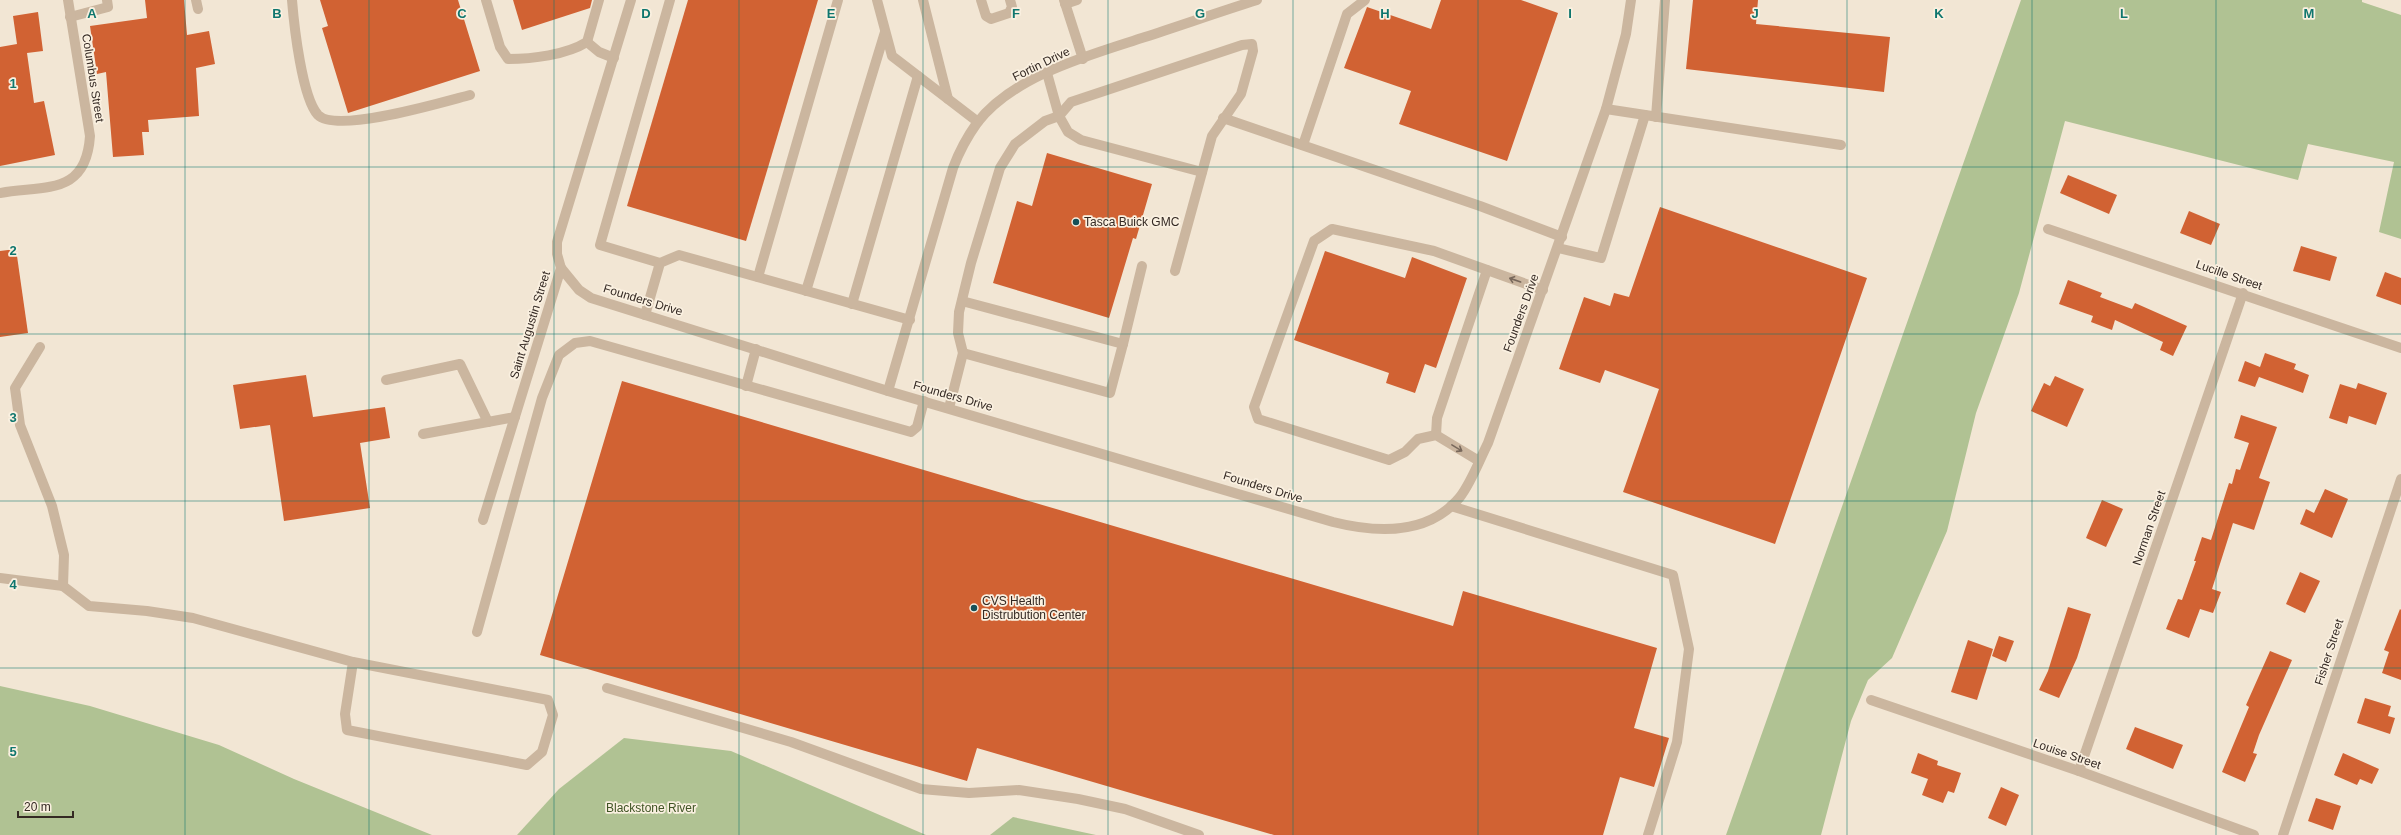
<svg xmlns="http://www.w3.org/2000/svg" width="2401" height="835" font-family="Helvetica,sans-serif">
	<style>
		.green { fill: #b0c293 }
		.building { fill: #d16233 }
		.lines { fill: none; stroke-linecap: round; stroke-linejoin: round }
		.minor { stroke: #cbb69f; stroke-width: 10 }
		.oneway { stroke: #78685b }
		.grid { fill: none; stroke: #0f766e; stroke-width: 1; stroke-opacity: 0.55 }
		.poi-dot { fill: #165058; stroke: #faf0e0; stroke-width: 1.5 }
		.labels { text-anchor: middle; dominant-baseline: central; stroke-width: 3.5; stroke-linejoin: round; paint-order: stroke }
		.street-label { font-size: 12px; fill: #342923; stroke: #faf0e0 }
		.poi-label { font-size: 12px; fill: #342923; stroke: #faf0e0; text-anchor: start }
		.park-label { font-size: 12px; fill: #405425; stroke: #faf0e0 }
		.grid-label { font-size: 13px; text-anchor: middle; font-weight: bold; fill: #0f766e; stroke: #faf0e0; stroke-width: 3.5; stroke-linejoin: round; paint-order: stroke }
	</style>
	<rect width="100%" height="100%" fill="#f2e6d4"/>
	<g class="green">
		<path d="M2021 0H2362V2L2401 15V239L2379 232 2394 162 2308 144 2298 180 2065 121 2019 293 1976 413 1947 531 1892 658 1868 680 1851 721 1821 835H1726Z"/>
		<path d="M0 686 90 706 219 745 294 779 432 835H0Z"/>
		<path d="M624 738 731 751 926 835H517L559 789Z"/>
		<path d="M1013 817 1096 835H990Z"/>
	</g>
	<g class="building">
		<path d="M145 0H184L187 35 209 31 215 64 196 68 199 116 148 120 149 132H142L144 155 113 157 106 72 97 74 90 26 147 18Z"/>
		<path d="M320 0H458L480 71 348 113 322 28 328 26Z"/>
		<path d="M513 0H592L590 8 522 30Z"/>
		<path d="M688 0H818L746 241 627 206Z"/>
		<path d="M1441 0H1521L1558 13 1507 161 1399 124 1411 91 1344 68 1367 7 1431 29Z"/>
		<path d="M1693 0H1758L1756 24 1890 37 1884 92 1686 69Z"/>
		<path d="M38 12 43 51 27 53 34 103 44 101 55 155 0 166V47L17 44 13 16Z"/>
		<path d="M1047 153 1152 184 1136 239 1133 238 1109 318 993 283 1017 201 1032 206Z"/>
		<path d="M2068 175 2117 195 2109 214 2060 193Z"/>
		<path d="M1660 207 1867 278 1775 544 1623 492 1659 389 1605 370 1600 383 1559 369 1584 297 1610 306 1614 293 1629 297Z"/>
		<path d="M2189 211 2220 224 2211 245 2180 233Z"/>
		<path d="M2301 246 2337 257 2330 281 2293 271Z"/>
		<path d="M16 249 28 333 0 337V251Z"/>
		<path d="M1325 251 1405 278 1412 257 1467 278 1436 368 1425 364 1415 393 1386 383 1389 373 1294 340Z"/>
		<path d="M2385 272 2401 278V305L2376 296Z"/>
		<path d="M2068 280 2102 293 2100 297 2132 309 2135 303 2187 326 2173 356 2160 350 2163 342 2115 320 2112 330 2091 322 2093 316 2059 304Z"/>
		<path d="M2265 353 2296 364 2294 369 2309 375 2303 393 2259 377 2255 387 2238 381 2245 361 2260 367Z"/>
		<path d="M306 375 313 417 385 407 390 438 360 443 370 508 284 521 270 425 240 429 233 385Z"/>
		<path d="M2055 376 2084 389 2067 427 2031 411 2044 383 2050 386Z"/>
		<path d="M622 381 1453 626 1463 591 1657 648 1634 728 1669 738 1654 787 1620 777 1603 835H1274L977 748 967 781 540 655Z"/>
		<path d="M2358 383 2387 393 2376 425 2349 416 2347 424 2329 418 2340 384 2356 389Z"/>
		<path d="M2241 415 2277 427 2259 478 2270 482 2254 530 2233 523 2212 589 2221 592 2213 613 2200 609 2189 638 2166 629 2178 599 2182 600 2196 561H2194L2202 537 2211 540 2229 483 2232 484 2236 469 2240 470 2249 443 2234 438Z"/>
		<path d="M2325 489 2348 499 2332 538 2300 524 2306 509 2314 513Z"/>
		<path d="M2102 500 2123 509 2106 547 2086 538Z"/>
		<path d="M2300 572 2320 581 2305 613 2286 604Z"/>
		<path d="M2068 607 2091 614 2077 658 2059 698 2039 690 2048 671Z"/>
		<path d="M2400 609 2401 610V680L2382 673 2389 652 2384 650Z"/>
		<path d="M1999 636 2014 641 2006 662 1992 656Z"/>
		<path d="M1968 640 1993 649 1977 700 1951 692Z"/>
		<path d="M2270 651 2292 660 2259 735 2253 753 2257 754 2245 782 2222 772 2249 707 2246 705Z"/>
		<path d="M2365 698 2391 706 2388 716 2395 718 2390 734 2357 723Z"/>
		<path d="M2135 727 2183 745 2173 769 2126 749Z"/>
		<path d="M1918 753 1938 761 1937 765 1961 773 1954 793 1948 791 1943 803 1922 795 1928 779 1911 773Z"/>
		<path d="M2343 753 2379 769 2372 784 2360 779 2357 785 2334 775Z"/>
		<path d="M2001 787 2019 795 2006 826 1988 818Z"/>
		<path d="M2316 798 2341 806 2333 830 2308 821Z"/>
	</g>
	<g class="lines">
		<g class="minor">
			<path d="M196 0 198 9"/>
			<path d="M292 0C294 25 302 98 318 115 337 134 443 102 470 95"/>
			<path d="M486 0 500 47 508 59C532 59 566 55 587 42L599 0"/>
			<path d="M877 0 892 56 918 76"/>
			<path d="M923 0 948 99"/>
			<path d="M981 0 986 16 991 19 1009 13 1012 7 1010 0"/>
			<path d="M1064 0 1083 59"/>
			<path d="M1065 4 1077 0"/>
			<path d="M70 17 108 7 107 0"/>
			<path d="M587 42 599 52 614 58"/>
			<path d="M1047 73 1059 116 1068 132 1081 140 1202 172"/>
			<path d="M1606 109 1841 145"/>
			<path d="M1656 117 1665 0"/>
			<path d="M1223 118 1480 206 1562 237"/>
			<path d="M1303 145 1347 14 1365 0"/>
			<path d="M0 193C45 185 86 196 90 136L68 0"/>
			<path d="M2048 229 2401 348"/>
			<path d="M1558 248 1601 258 1645 115"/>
			<path d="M660 263 600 245 670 0"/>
			<path d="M561 268 579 290 591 298 888 391 1333 522C1377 533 1428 536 1460 497 1472 481 1479 461 1488 443L1606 109 1626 34 1631 0"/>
			<path d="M758 277 838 0"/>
			<path d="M806 291 885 32"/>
			<path d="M962 301 1123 344 1110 393 963 353"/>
			<path d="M852 304 918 76 978 122"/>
			<path d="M645 315 660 263 679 255 910 320"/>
			<path d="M1123 344 1142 266"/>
			<path d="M40 347 15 388 20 425 52 506 64 555 63 586"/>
			<path d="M386 380 460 364 488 422"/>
			<path d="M746 386 756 349"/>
			<path d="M888 391 953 168C959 152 967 137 977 123 1014 75 1090 55 1145 37 1182 25 1219 12 1257 0"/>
			<path d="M949 408 963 353 958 333 959 312 971 263 1000 168 1015 144 1045 121 1059 116 1071 102 1242 45 1252 44 1253 51 1241 94 1212 136 1175 271"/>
			<path d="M423 434 515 417"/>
			<path d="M1436 435 1437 418 1487 270"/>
			<path d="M1479 461 1436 435 1418 439 1405 452 1389 460 1258 419 1254 407 1314 241 1332 229 1434 251 1543 290"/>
			<path d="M1451 506 1673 575 1689 649 1677 742 1648 835"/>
			<path d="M483 520 561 268 557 254V242L631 0"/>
			<path d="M0 578 63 586 89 606 147 611 193 618 353 662 548 700 553 715 542 752 527 765 347 730 345 714 353 662"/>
			<path d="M477 632 542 398 559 355 575 343 590 341 911 432 917 427 924 401"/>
			<path d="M607 688 791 742 921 789 969 793 1019 790 1078 799 1125 809 1199 835"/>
			<path d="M1871 700 2079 771 2254 835"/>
			<path d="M2079 771 2243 293"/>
			<path d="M2283 835 2401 479"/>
		</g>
	</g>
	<defs><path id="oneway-shaft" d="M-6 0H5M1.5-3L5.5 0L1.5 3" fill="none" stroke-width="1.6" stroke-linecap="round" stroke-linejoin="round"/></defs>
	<g class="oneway">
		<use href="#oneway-shaft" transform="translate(1515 280) rotate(-161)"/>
		<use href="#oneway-shaft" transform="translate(1457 448) rotate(31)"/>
	</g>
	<path class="grid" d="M185 0V835M369 0V835M554 0V835M739 0V835M923 0V835M1108 0V835M1293 0V835M1478 0V835M1662 0V835M1847 0V835M2032 0V835M2216 0V835M0 167H2401M0 334H2401M0 501H2401M0 668H2401"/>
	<g class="poi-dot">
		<circle cx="1076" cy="222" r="4"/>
		<circle cx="974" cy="608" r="4"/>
	</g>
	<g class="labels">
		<g class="street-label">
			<text transform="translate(1041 64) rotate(-26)">Fortin Drive</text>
			<text transform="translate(93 78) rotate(81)">Columbus Street</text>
			<text transform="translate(2229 275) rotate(19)">Lucille Street</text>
			<text transform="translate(643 300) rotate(17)">Founders Drive</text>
			<text transform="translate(1521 313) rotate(-70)">Founders Drive</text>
			<text transform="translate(530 325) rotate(-73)">Saint Augustin Street</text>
			<text transform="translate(953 396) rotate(16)">Founders Drive</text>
			<text transform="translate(1263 487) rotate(17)">Founders Drive</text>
			<text transform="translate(2149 528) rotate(-71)">Norman Street</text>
			<text transform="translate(2329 652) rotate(-72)">Fisher Street</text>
			<text transform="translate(2067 754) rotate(19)">Louise Street</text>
		</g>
		<g class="poi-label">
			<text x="1084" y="222">Tasca Buick GMC</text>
			<text x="982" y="601">CVS Health<tspan x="982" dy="14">Distrubution Center</tspan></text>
		</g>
		<g class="park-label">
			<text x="651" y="808">Blackstone River</text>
		</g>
	</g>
	<g class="grid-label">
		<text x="92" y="18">A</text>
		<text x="277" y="18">B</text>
		<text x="462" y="18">C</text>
		<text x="646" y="18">D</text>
		<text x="831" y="18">E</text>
		<text x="1016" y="18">F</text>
		<text x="1200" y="18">G</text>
		<text x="1385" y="18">H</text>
		<text x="1570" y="18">I</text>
		<text x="1755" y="18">J</text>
		<text x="1939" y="18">K</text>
		<text x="2124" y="18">L</text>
		<text x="2309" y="18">M</text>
		<text x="13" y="88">1</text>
		<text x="13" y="255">2</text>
		<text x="13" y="422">3</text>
		<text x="13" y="589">4</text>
		<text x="13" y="756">5</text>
	</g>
	<path d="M18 811v6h55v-6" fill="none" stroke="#342923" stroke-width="2"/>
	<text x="24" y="811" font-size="12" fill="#342923" stroke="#faf0e0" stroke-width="3" paint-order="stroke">20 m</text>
</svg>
